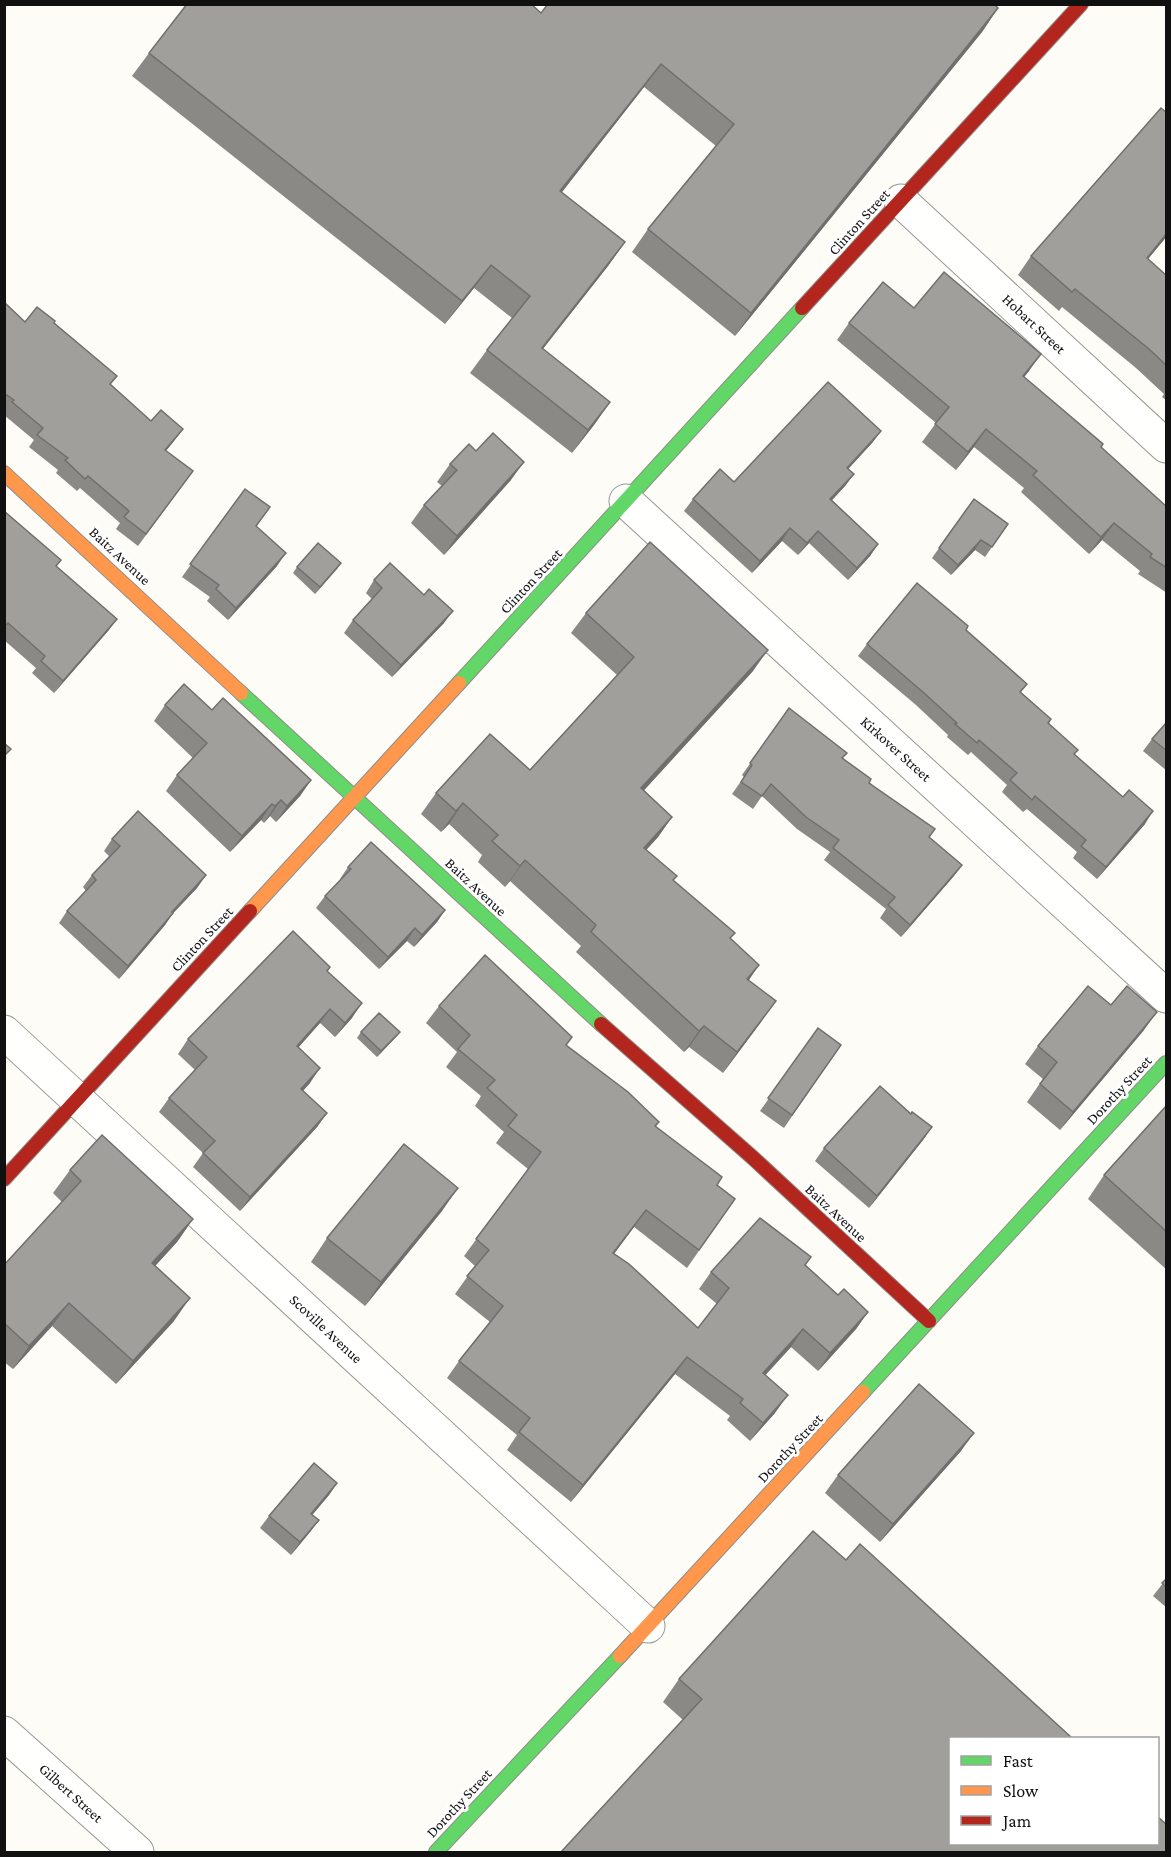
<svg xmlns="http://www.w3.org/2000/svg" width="1171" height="1857" font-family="'Crimson Pro',serif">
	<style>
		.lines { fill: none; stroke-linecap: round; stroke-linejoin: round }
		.street-casing { stroke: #979795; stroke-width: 35 }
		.fast-casing { stroke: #8e8d8b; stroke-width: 16 }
		.slow-casing { stroke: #8e8d8b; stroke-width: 16 }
		.jam-casing { stroke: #8e8d8b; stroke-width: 16 }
		.street { stroke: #fffffe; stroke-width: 33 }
		.fast { stroke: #63d668; stroke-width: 14 }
		.slow { stroke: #ff974d; stroke-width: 14 }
		.jam { stroke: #b3261e; stroke-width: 14 }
		.wall { fill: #8a8986 }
		.shaded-wall { fill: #716f6d }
		.building { fill: #a19f9c; stroke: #716f6d; stroke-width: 1.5 }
		.labels { text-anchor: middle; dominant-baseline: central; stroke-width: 6; stroke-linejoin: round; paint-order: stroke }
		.street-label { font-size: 15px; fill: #111; stroke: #fff }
	</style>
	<rect width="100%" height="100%" fill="#fdfcf7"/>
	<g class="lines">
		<defs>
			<g id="street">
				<path d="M901 201 1166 446"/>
				<path d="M626 501 1166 996"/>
				<path d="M4 1032 648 1626"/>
				<path d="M4 1733 137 1852"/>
			</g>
			<g id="fast">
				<path d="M459 683 802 308"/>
				<path d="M241 693 601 1024"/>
				<path d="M863 1392 1166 1063"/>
				<path d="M436 1852 620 1656"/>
			</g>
			<g id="slow">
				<path d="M4 473 241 693"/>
				<path d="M250 911 459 683"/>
				<path d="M620 1656 863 1392"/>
			</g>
			<g id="jam">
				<path d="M802 308 1081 4"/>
				<path d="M601 1024 752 1157 929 1321"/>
				<path d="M4 1179 250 911"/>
			</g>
		</defs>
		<use href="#street" class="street-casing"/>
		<use href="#fast" class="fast-casing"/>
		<use href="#slow" class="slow-casing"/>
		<use href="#jam" class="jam-casing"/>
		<use href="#street" class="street"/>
		<use href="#fast" class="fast"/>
		<use href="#slow" class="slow"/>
		<use href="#jam" class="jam"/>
	</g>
	<g class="wall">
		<path d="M998 8 982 32 735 336 632 252 648 229 716 146 644 87 562 192 625 242 608 266 543 349 610 402 594 425 572 453 470 373 487 350 512 318 474 288 445 324 132 76 149 53 541 13Z"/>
		<path d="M1167 113V236L1148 259 1167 276V401L1162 397 1164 394 1136 368 1062 307 1059 311 1018 275 1031 256Z"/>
		<path d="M4 302 25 322 54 323 117 376 110 385 174 441 166 451 193 471 138 546 116 529 120 523 80 488 77 491 56 473 58 470 29 447 34 440 4 415Z"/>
		<path d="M914 308 1029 371 1024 377 1167 507V593L1138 574 1140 571 1102 540 1089 554 1021 492 1024 488 974 447 956 470 922 442 936 423 837 340 849 323Z"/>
		<path d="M881 431 872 443 848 469 854 474 845 486 832 500 878 544 870 556 848 580 809 543 798 555 782 541 752 573 684 511 693 499 734 482Z"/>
		<path d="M450 464 511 480 444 555 411 523 424 505 442 486 437 482Z"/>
		<path d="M245 489 256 526 277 566 228 620 207 601 210 597 182 577Z"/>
		<path d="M974 499 1008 524 985 557 975 550 951 575 932 558Z"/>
		<path d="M4 511 61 560 56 566 117 619 108 631 54 693 32 673 36 668 4 640Z"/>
		<path d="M341 563 315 594 293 573 297 567Z"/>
		<path d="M374 580 444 623 392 677 344 633 353 620 372 599 366 593Z"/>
		<path d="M586 613 753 671 644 790 672 817 658 837 646 850 674 881 731 939 749 980 761 1022 723 1073 689 1047 684 1052 576 952 581 946 510 881 505 887 478 862 482 855 449 824 441 832 421 814 436 793 530 770 617 675 571 633Z"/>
		<path d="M966 630 1027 684 1021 692 1051 719 1049 723 1074 755 1145 824 1097 879 1073 858 1077 852 1027 809 1023 812 1002 792 1007 785 971 752 968 755 947 737 948 735 916 705 858 656 867 644Z"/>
		<path d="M165 705 212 710 311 780 300 796 276 822 270 816 264 823 261 820 230 852 166 791 177 775 193 758 154 721Z"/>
		<path d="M789 708 929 837 962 865 953 877 901 937 880 918 886 909 824 860 830 852 797 829 762 796 753 809 732 794 744 777 742 775Z"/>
		<path d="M1167 722V771L1143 751 1152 739Z"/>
		<path d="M112 839 206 875 197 888 173 913 165 925 119 979 59 923 67 911 86 891 83 887 92 875 109 856 104 851Z"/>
		<path d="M348 867 445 910 437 922 414 947 407 941 379 969 316 908 325 896 341 880 340 879Z"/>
		<path d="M327 971 352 1018 335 1037 320 1023 298 1048 310 1083 303 1091 327 1113 317 1127 240 1211 193 1167 203 1153 159 1112 169 1098 195 1070 178 1054 188 1039Z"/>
		<path d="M1111 1005 1144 1030 1060 1130 1027 1102 1043 1079 1025 1064 1038 1046Z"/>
		<path d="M439 1006 566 1046 659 1122 656 1126 717 1185 735 1199 687 1268 634 1227 614 1254 698 1328 717 1304 699 1289 711 1272 811 1257 805 1265 838 1295 868 1312 856 1329 818 1371 791 1347 765 1375 775 1413 750 1441 727 1420 730 1416 675 1374 571 1502 507 1450 517 1435 447 1378 459 1361 490 1322 455 1294 475 1266 464 1256 528 1169 496 1143 504 1132 475 1106 481 1096 446 1067 457 1052 426 1023Z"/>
		<path d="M818 1028 841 1045 784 1128 760 1111Z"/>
		<path d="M361 1032H400L395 1038 377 1057 357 1038Z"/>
		<path d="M1167 1105V1270L1088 1199 1104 1175Z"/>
		<path d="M911 1114 932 1127 923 1140 869 1208 815 1161 824 1148Z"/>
		<path d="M70 1170 193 1219 177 1242 155 1266 174 1321 116 1384 52 1326 13 1369 4 1362V1265L62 1202 53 1193Z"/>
		<path d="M442 1211 365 1306 311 1262 327 1238Z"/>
		<path d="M961 1451 880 1542 825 1493 838 1475Z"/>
		<path d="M337 1483 329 1495 312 1515 319 1520 310 1532 291 1555 260 1528 269 1516Z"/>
		<path d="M846 1560 683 1720 663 1702 679 1679Z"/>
		<path d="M1167 1578V1608L1153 1596Z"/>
	</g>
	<g class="shaded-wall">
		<path d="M998 8 982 32 735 336 751 313Z"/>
		<path d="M661 64 644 87 544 215 560 191Z"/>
		<path d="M1167 233V236L1134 276 1147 258Z"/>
		<path d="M625 242 608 266 525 371 542 348Z"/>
		<path d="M491 265 474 288 445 324 462 301Z"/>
		<path d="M1041 354 1029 371 1011 393 1023 376Z"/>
		<path d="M610 402 594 425 572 453 588 430Z"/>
		<path d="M183 429 174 441 156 462 165 450Z"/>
		<path d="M986 429 974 447 956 470 968 452Z"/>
		<path d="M881 431 872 443 838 480 847 468Z"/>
		<path d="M524 462 511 480 444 555 457 536Z"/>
		<path d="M854 474 845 486 822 511 830 499Z"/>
		<path d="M1114 523 1102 540 1089 554 1101 537Z"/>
		<path d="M790 528 782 541 752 573 760 561Z"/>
		<path d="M818 531 809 543 798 555 807 543Z"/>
		<path d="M981 540 975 550 951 575 958 565Z"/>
		<path d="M878 544 870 556 848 580 857 568Z"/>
		<path d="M286 553 277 566 228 620 236 608Z"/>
		<path d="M341 563 337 569 315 594 320 587Z"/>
		<path d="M453 611 444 623 392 677 401 665Z"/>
		<path d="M117 619 108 631 54 693 63 681Z"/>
		<path d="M768 650 753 671 627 809 641 788Z"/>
		<path d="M311 780 300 796 276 822 287 806Z"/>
		<path d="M281 800 270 816 264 823 275 806Z"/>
		<path d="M463 803 449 824 441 832 456 811Z"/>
		<path d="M272 804 261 820 230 852 242 836Z"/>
		<path d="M1153 811 1145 824 1097 879 1106 867Z"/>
		<path d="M672 817 658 837 629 869 644 848Z"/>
		<path d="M525 860 510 881 505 887 520 866Z"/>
		<path d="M962 865 953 877 901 937 910 925Z"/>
		<path d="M206 875 197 888 163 924 172 912Z"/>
		<path d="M445 910 437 922 414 947 422 935Z"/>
		<path d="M173 913 165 925 119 979 128 966Z"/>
		<path d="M415 928 407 941 379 969 388 957Z"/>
		<path d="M759 965 745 986 747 979Z"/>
		<path d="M776 1001 761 1022 723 1073 737 1052Z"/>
		<path d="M362 1003 352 1018 335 1037 345 1023Z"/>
		<path d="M330 1009 320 1023 287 1060 297 1046Z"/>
		<path d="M1157 1012 1144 1030 1060 1130 1073 1112Z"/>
		<path d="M704 1026 689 1047 684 1052 699 1031Z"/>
		<path d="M400 1032 395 1038 377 1057 381 1051Z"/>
		<path d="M320 1068 310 1083 291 1103 301 1089Z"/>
		<path d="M327 1113 317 1127 240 1211 250 1197Z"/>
		<path d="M932 1127 923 1140 869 1208 877 1196Z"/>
		<path d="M458 1188 442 1211 365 1306 381 1282Z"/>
		<path d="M646 1210 634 1227 601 1271 613 1253Z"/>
		<path d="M193 1219 177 1242 136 1287 152 1263Z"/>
		<path d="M190 1298 174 1321 116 1384 133 1361Z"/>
		<path d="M69 1303 52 1326 13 1369 29 1346Z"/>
		<path d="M868 1312 856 1329 818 1371 830 1353Z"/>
		<path d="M803 1329 791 1347 751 1391 763 1373Z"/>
		<path d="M687 1357 675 1374 571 1502 583 1485Z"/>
		<path d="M788 1395 775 1413 750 1441 763 1423Z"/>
		<path d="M974 1433 961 1451 880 1542 893 1524Z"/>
		<path d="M337 1483 329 1495 303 1526 311 1514Z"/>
		<path d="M319 1520 310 1532 291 1555 300 1542Z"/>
	</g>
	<g class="building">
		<path d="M187 4H531L541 13 548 4H994L998 8 751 313 648 229 734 124 661 64 560 191 625 242 542 348 610 402 588 430 487 350 530 296 491 265 462 301 149 53Z"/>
		<path d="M1161 108 1167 113V233L1147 258 1167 276V366L1149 349 1075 289 1072 292 1031 256Z"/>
		<path d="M944 272 1041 354 1023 376 1103 444 1101 447 1167 507V568L1150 557 1152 554 1114 523 1101 537 1033 475 1037 471 986 429 968 452 935 424 949 407 849 323 883 282 914 308Z"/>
		<path d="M4 302 25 322 37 307 55 321 54 323 117 376 110 384 151 421 161 410 183 429 165 450 193 471 146 534 124 517 129 511 88 476 85 479 65 460 68 458 37 435 43 428 12 402 14 400 4 393Z"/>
		<path d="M828 382 881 431 847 468 854 474 830 499 878 544 857 568 818 531 807 543 790 528 760 561 693 499 720 469 734 482Z"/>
		<path d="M493 433 524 462 457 536 424 505 457 470 450 464 469 444 476 451Z"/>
		<path d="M245 489 270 507 256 526 286 553 236 608 216 589 219 585 190 564Z"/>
		<path d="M974 499 1008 524 992 547 981 540 958 565 939 548Z"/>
		<path d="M4 511 61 560 56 566 117 619 63 681 41 661 45 656 8 623 4 627Z"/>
		<path d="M650 542 768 650 641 788 672 817 644 848 677 876 673 880 735 933 730 938 759 965 747 979 776 1001 737 1052 704 1026 699 1031 591 932 596 925 525 860 520 866 492 841 498 835 463 803 456 811 436 793 490 734 530 770 634 657 586 613Z"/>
		<path d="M318 543 341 563 320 587 297 567Z"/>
		<path d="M390 563 424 595 429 589 453 611 401 665 353 620 382 588 374 580Z"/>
		<path d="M917 583 968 626 966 630 1027 684 1020 692 1051 719 1048 723 1078 750 1074 754 1123 797 1129 790 1153 811 1106 867 1081 846 1086 840 1035 796 1032 800 1010 780 1017 773 979 740 977 743 955 724 957 723 924 693 867 644Z"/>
		<path d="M184 684 212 710 223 698 311 780 287 806 281 800 275 806 272 804 242 836 177 775 207 743 165 705Z"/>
		<path d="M789 708 847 753 842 758 871 779 869 783 935 829 929 837 962 865 910 925 888 905 895 897 833 848 839 840 806 817 771 784 762 796 741 782 752 765 750 763Z"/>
		<path d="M1167 722V751L1152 739Z"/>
		<path d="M4 743 11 749 4 756Z"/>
		<path d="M138 811 206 875 172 912 173 913 128 966 67 911 96 880 92 875 120 846 112 839Z"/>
		<path d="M371 842 445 910 422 935 415 928 388 957 325 896 351 869 348 867Z"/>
		<path d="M293 931 330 967 327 971 362 1003 345 1023 330 1009 297 1046 320 1068 301 1089 327 1113 250 1197 203 1153 215 1141 169 1098 207 1057 188 1039Z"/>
		<path d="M485 955 572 1037 566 1045 628 1092 659 1122 655 1126 722 1177 717 1185 735 1199 699 1250 646 1210 613 1253 629 1264 698 1328 729 1288 711 1272 760 1218 811 1257 805 1265 838 1295 844 1289 868 1312 830 1353 803 1329 763 1373 788 1395 763 1423 740 1403 743 1399 687 1357 583 1485 519 1432 530 1418 459 1361 503 1306 467 1276 489 1250 476 1239 541 1152 508 1126 517 1115 487 1088 495 1080 458 1049 470 1035 439 1006Z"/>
		<path d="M1088 986 1111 1005 1127 986 1157 1012 1073 1112 1040 1084 1057 1062 1038 1046Z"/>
		<path d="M379 1013 400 1032 381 1051 361 1032Z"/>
		<path d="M818 1028 841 1045 792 1115 768 1098Z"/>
		<path d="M880 1086 911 1114 912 1112 932 1127 877 1196 824 1148Z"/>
		<path d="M1167 1105V1232L1104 1175Z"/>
		<path d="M102 1135 193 1219 152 1263 190 1298 133 1361 69 1303 29 1346 4 1323V1265L81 1181 70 1170Z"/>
		<path d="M404 1144 458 1188 381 1282 327 1238Z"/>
		<path d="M919 1384 974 1433 893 1524 838 1475Z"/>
		<path d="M314 1463 337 1483 311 1514 319 1520 300 1542 269 1516Z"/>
		<path d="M813 1531 846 1560 860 1544 1072 1738H951V1844H1158V1817L1167 1825V1852H561L702 1699 679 1679Z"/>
		<path d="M1167 1578V1588L1162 1583Z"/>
	</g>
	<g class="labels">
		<g class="street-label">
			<text transform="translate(859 222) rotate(-48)">Clinton Street</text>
			<text transform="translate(1034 324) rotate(43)">Hobart Street</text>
			<text transform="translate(120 556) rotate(43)">Baitz Avenue</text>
			<text transform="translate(531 581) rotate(-47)">Clinton Street</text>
			<text transform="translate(896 749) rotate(42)">Kirkover Street</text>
			<text transform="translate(476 887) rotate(43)">Baitz Avenue</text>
			<text transform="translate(202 939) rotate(-47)">Clinton Street</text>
			<text transform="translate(1119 1090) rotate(-47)">Dorothy Street</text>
			<text transform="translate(836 1213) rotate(43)">Baitz Avenue</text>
			<text transform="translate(326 1329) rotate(43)">Scoville Avenue</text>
			<text transform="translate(790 1448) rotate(-47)">Dorothy Street</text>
			<text transform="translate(71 1793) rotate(42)">Gilbert Street</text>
			<text transform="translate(459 1803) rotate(-47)">Dorothy Street</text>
		</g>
	</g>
	<rect width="1171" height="1857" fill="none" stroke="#111111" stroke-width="12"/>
	<rect x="949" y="1737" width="210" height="108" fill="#ffffff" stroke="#a0a0a0" stroke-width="1.5"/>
	<rect x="961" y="1756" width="30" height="9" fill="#63d668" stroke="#a0a0a0" stroke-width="1.5"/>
	<text x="1003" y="1767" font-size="18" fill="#111111">Fast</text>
	<rect x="961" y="1786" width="30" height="9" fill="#ff974d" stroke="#a0a0a0" stroke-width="1.5"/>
	<text x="1003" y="1797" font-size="18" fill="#111111">Slow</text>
	<rect x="961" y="1816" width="30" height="9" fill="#b3261e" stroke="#a0a0a0" stroke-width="1.5"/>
	<text x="1003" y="1827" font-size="18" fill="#111111">Jam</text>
</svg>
